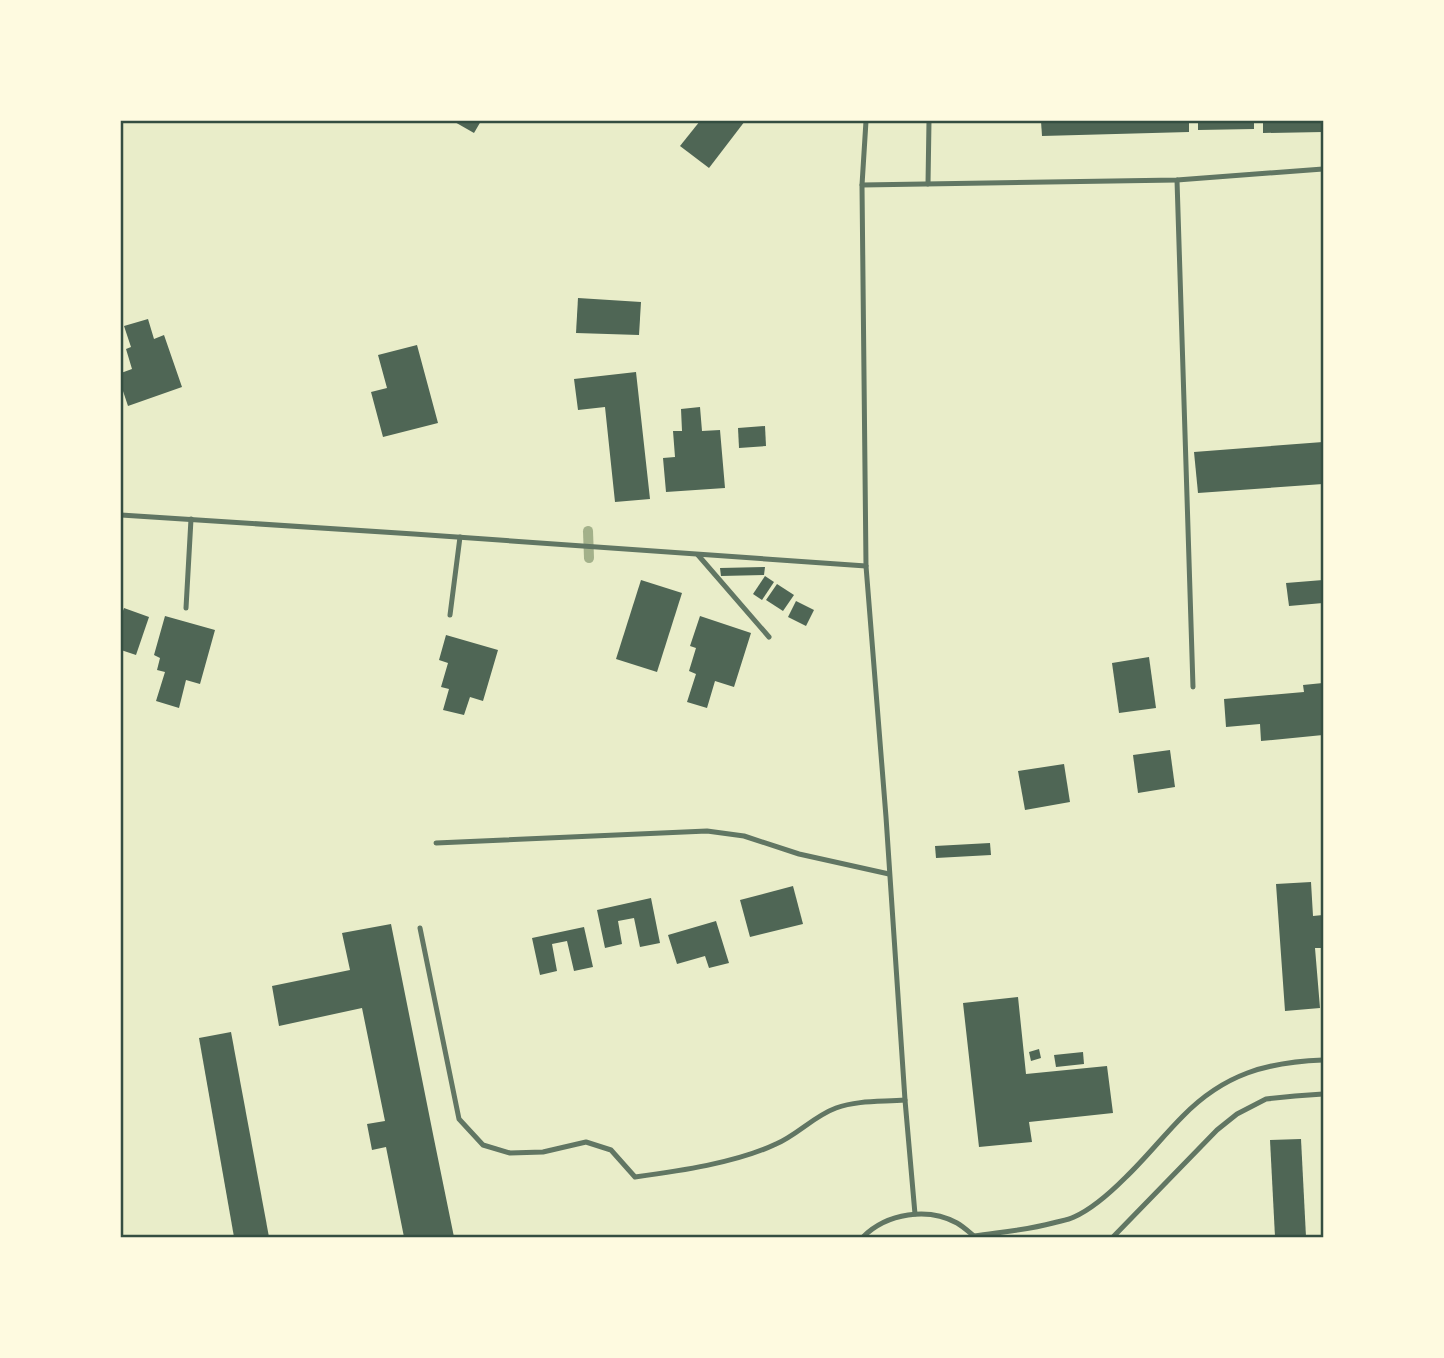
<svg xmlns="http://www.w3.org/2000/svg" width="1444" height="1358" font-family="Mulish,sans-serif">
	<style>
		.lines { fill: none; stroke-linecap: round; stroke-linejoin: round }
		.stream { stroke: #a3b18a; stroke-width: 10 }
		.building { fill: #4f6655 }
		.service { stroke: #617663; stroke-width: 5 }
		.neatline { fill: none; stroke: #344e41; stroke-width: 2.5 }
	</style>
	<rect width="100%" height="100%" fill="#e9edc9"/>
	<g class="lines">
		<path class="stream" d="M588 531 589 558"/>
	</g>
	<g class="building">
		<path d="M453 121H481L474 133Z"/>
		<path d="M700 121H745L709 168 680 146Z"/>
		<path d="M1041 121H1189V132L1042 136Z"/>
		<path d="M1198 121H1254V129L1198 130Z"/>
		<path d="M1263 121H1323V132L1263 133Z"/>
		<path d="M578 298 641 302 639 335 576 333Z"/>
		<path d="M148 319 154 339 164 335 182 387 128 406 121 385V373L132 369 126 349 131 347 124 326Z"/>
		<path d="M417 345 438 423 383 437 371 392 387 388 378 355Z"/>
		<path d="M636 372 650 499 615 502 605 407 578 410 574 379Z"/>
		<path d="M700 407 702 431 720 430 725 488 666 492 663 458 675 457 673 431H682L681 409Z"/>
		<path d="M765 426 766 446 739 448 738 428Z"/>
		<path d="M1323 442V484L1198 493 1194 452Z"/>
		<path d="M765 567 764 575 721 576 720 568Z"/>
		<path d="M765 576 774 582 762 600 753 594Z"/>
		<path d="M641 580 682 593 657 672 616 659Z"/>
		<path d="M1323 580V603L1289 606 1286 583Z"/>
		<path d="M777 584 794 595 783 611 766 600Z"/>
		<path d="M796 601 814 610 806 626 788 617Z"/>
		<path d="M124 608 149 617 136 655 121 650V616Z"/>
		<path d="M165 616 215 630 200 684 186 680 179 708 156 701 165 672 157 670 160 658 154 655Z"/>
		<path d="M700 616 751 633 734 687 715 681 707 708 687 702 696 674 689 671 696 648 690 646Z"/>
		<path d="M446 635 498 650 483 701 470 697 464 715 443 710 449 689 441 687 448 663 439 660Z"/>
		<path d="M1149 657 1156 708 1119 713 1112 663Z"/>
		<path d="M1323 683V735L1261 741 1260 724 1226 727 1224 699 1304 692 1303 685Z"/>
		<path d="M1170 750 1175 787 1138 793 1133 755Z"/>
		<path d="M1064 764 1070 802 1025 810 1018 771Z"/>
		<path d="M990 843 991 855 936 858 935 846Z"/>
		<path d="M1311 882 1313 916 1323 915V948H1315L1320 1008 1285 1011 1276 884Z"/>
		<path d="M793 886 803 924 750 937 740 900Z"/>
		<path d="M651 898 660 943 640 947 634 918 618 921 622 944 605 948 597 910Z"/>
		<path d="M716 921 729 963 709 968 705 956 677 964 668 935Z"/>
		<path d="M391 924 434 1139 454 1237H404L386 1147 372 1150 367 1124 385 1121 362 1008 279 1026 272 986 350 970 342 933Z"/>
		<path d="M584 927 593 967 574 971 567 941 552 944 557 971 540 975 532 938Z"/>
		<path d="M1018 997 1026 1074 1107 1066 1113 1113 1029 1122 1032 1142 979 1147 963 1003Z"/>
		<path d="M231 1032 269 1237H234L199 1038Z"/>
		<path d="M1039 1049 1041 1058 1031 1061 1029 1052Z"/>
		<path d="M1083 1052 1084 1064 1056 1067 1054 1055Z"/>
		<path d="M1301 1139 1306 1237H1275L1270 1140Z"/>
	</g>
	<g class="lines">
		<g class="service">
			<path d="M866 121 862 185 866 566 886 817 905 1100 915 1214"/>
			<path d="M1177 180 1193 687"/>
			<path d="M928 184 929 121"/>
			<path d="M862 185 1177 180 1323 169"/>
			<path d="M121 515 414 534 866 566"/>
			<path d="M698 555 769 637"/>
			<path d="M186 608 191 519"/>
			<path d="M450 615 460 537"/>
			<path d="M436 843 707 831 744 836 799 854 889 874"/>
			<path d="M420 928 459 1119 483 1145 510 1153 543 1152 586 1142 611 1150 635 1177C679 1171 736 1163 776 1144 797 1135 814 1116 836 1108 858 1100 882 1102 905 1100"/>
			<path d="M974 1236C1001 1232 1028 1230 1053 1223 1060 1221 1068 1220 1074 1217 1092 1209 1111 1192 1125 1178 1146 1158 1163 1136 1183 1116 1224 1074 1267 1062 1323 1060"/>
			<path d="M863 1237C887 1213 928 1207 957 1223 964 1227 970 1233 975 1237"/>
			<path d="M1113 1237 1217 1130 1237 1114 1266 1099 1295 1096 1323 1094"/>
		</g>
	</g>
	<rect width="1444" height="1358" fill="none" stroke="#fefae0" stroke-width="245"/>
	<rect x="122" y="122" width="1200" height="1114" class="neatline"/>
</svg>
